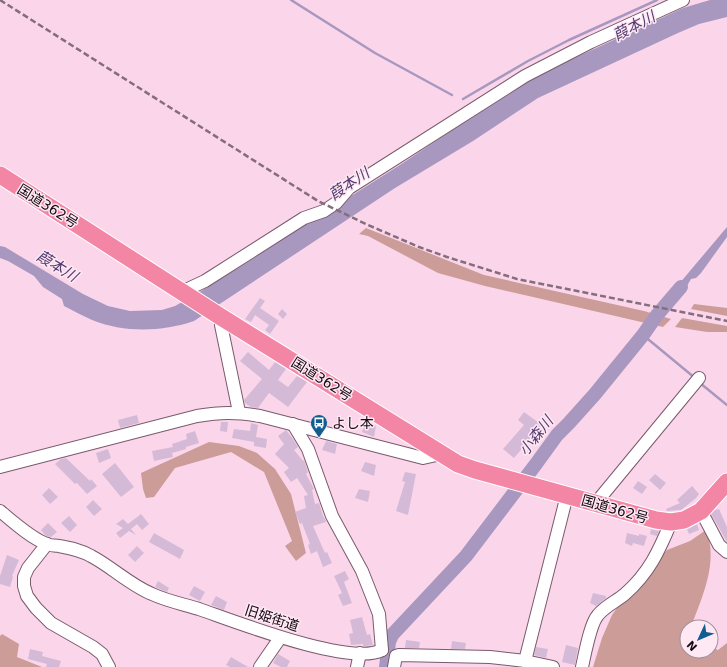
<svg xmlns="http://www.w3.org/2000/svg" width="727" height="667" font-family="'DejaVu Sans','Noto Sans JP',sans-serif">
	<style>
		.forest { fill: #cc9c99 }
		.water { fill: #a898bf }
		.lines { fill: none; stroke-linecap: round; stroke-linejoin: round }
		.stream { stroke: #a898bf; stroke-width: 2.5 }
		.river { stroke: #a898bf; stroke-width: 14 }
		.building { fill: #d4bad7 }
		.minor-casing { stroke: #7a5a6c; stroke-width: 14 }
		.highway-casing { stroke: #fff; stroke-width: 19 }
		.minor { stroke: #fff; stroke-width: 12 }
		.highway { stroke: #f486a5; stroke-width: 17 }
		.rail { stroke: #856d7b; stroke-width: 2.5; stroke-dasharray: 6 3; stroke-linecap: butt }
		.labels { text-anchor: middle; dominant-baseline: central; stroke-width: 3; stroke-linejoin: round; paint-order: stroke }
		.street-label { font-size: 14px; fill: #160b12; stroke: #fee8f4 }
		.poi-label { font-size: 14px; fill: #160b12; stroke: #fee8f4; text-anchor: start }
		.water-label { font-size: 15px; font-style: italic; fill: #543c70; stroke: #fee8f4 }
	</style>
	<rect width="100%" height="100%" fill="#fbd6eb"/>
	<g class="forest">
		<path d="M366 228 484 275 644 311 671 319 663 327 485 286 438 273 368 236 359 234Z"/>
		<path d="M694 304 727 308V316L691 309Z"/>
		<path d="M682 318 727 326V332H707L675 327Z"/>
		<path d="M209 442 239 446 257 453 275 469 291 494 306 553 296 561 285 546 292 541 264 472 231 452 175 468 154 497 146 498 143 489 141 473Z"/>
		<path d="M706 530C719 562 702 597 691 627H687V651H711V647L718 650 727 643V667H593L602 638 612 615 622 601 667 550 690 541Z"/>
		<path d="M2 634 19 644 17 657 42 667H0V636Z"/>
	</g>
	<g class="water">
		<path d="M710 0H727V17L699 24 678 33 538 98 473 141 395 188 194 321C162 332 124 333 92 320 83 316 74 311 64 306L62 299 43 287 34 276 8 261 0 258V246L5 247 83 294 108 306 130 311 162 310 175 306 198 293 403 163 449 132 450 130 531 78 683 8Z"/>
		<path d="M727 227V237L701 273 696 278 691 279 681 296 669 305 668 297Z"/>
	</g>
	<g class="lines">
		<g class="stream">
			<path d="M291 0 375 53 452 95"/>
			<path d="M463 99 528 61 569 40 657 0"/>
			<path d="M643 335 695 378"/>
			<path d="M700 383 727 405"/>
		</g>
		<path class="river" d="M386 667 389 642 392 635 466 556 536 464 557 435 569 423 595 394 643 335 657 315 681 287"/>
	</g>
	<g class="building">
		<path d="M260 298 265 301 260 308 279 321 270 334 265 330 269 325 255 315 251 322 245 319Z"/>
		<path d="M282 309 287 314 283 319 278 314Z"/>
		<path d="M248 352 269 370 275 362 286 369 278 380 288 387 297 376 307 382 288 407 269 393 258 408 251 407 245 403 244 400 262 379 240 361Z"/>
		<path d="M524 412 542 425 514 458 503 449 524 425 518 420Z"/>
		<path d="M137 415 139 423 120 428 118 420Z"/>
		<path d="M221 422H228L227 432 220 431Z"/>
		<path d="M251 423 258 425 256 437 267 439 266 448 254 446V442L232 438 234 429 250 431Z"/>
		<path d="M366 423 376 426 374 437 362 432Z"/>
		<path d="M286 430 293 439 298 447 294 450 303 461 304 460 308 472 306 474 314 489 312 490 315 504 319 503 323 516 326 521V522L313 526 325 553 327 552 332 563 323 567 317 551 311 554 308 545 310 544 302 523 300 524 295 512 306 508 304 496 308 495 297 478 291 482 284 472 289 468 275 454 284 444 278 436Z"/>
		<path d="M195 431 199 443 186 447V449L172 453 173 457 154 461 152 451 173 447 172 444 187 439 186 434Z"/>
		<path d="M326 441 337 444 335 454 322 450Z"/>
		<path d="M108 449 111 458 99 463 96 453Z"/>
		<path d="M66 458 90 481 91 479 97 486 87 494 77 483 75 484 55 464 61 459Z"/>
		<path d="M365 462 376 465 374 476 361 471Z"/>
		<path d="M115 463 134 487 121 497 102 474Z"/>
		<path d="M405 472 416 474 408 515 396 511 405 482 402 481Z"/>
		<path d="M655 474 666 483 660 490 649 480Z"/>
		<path d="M638 481 647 487 642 494 633 488Z"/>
		<path d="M692 486 699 494 696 498 681 510 667 511 666 509 680 503 677 500Z"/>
		<path d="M49 488 58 497 50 504 42 495Z"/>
		<path d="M359 489 370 491 368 502 355 498Z"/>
		<path d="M93 500 102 509 94 516 86 507Z"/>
		<path d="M719 509 727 527V542L711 514 715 510Z"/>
		<path d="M141 514 149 524 142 530 137 524 131 529 136 535 129 531 120 538 116 533 123 528 116 524 123 519 128 524Z"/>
		<path d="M69 516 77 525 70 532 61 523Z"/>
		<path d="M48 523 57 532 51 537 46 536 41 530Z"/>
		<path d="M697 524 699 530 689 534 687 529Z"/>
		<path d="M651 529 659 531 657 536 650 534Z"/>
		<path d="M154 533 184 550 180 559 149 542Z"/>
		<path d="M627 533 639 536V534L647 536 644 546 633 543 632 546 625 543Z"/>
		<path d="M137 546 144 553 135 562 128 555Z"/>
		<path d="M7 555 19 560 12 576 13 577 10 587 0 584V576Z"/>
		<path d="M345 571 349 579 344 582 352 603 343 606 338 595 342 593 334 576Z"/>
		<path d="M158 581 169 588 167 592 155 587Z"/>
		<path d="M194 586 205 592 200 601 189 595Z"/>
		<path d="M593 593 606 596V598L596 606 590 603Z"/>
		<path d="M216 596 227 602 224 610 211 605Z"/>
		<path d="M362 617 367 635 370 634 373 645 366 646H363V644L351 645 349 634 353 633 350 620Z"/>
		<path d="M406 640 420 642 419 648H405Z"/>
		<path d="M452 641 466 643 465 649H451Z"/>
		<path d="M566 645 578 648 575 665 562 662Z"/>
		<path d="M536 647 548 649 546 658 534 655Z"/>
		<path d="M30 649 43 652 42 656 61 661 59 667H46L47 664 28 659Z"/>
		<path d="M278 654 290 661 287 667H281L273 663Z"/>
		<path d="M231 657 248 667H230L226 665Z"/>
	</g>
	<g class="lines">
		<defs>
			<g id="minor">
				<path d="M185 293 190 288 205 281 304 218 324 211 336 203 349 188 525 76 591 42 683 0"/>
				<path d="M221 317V325L239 412"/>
				<path d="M293 424 308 449 332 516 362 571 379 614 382 650"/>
				<path d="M0 467 197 416C221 412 236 412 260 416L423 458 441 454"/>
				<path d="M595 504 699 378"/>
				<path d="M0 511C12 521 32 539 47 544 50 546 55 545 59 546 70 548 81 550 91 556 112 567 130 585 152 594 167 601 183 604 199 609 234 621 351 667 382 650"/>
				<path d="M701 511 719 545 727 552"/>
				<path d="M47 544 28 568 24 577V586L27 596 36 608 51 623 93 647 102 654 109 667"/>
				<path d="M525 661 567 495"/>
				<path d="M260 667 280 638"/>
				<path d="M357 667 360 653"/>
				<path d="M394 667 396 656 399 655 490 657 525 661 553 667"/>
				<path d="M582 667C585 654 590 624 598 615 605 606 617 601 625 594 649 573 659 551 671 522"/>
			</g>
			<path id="highway" d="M0 175 221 317 458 464 475 470 656 520 671 522 684 520 701 511 727 482"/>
		</defs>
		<use href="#minor" class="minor-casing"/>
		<use href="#highway" class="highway-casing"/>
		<use href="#minor" class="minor"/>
		<use href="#highway" class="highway"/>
		<path class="rail" d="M0 0 318 201 368 225 419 247 447 257 517 279 727 321"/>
	</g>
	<defs>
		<symbol id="bus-pin" viewBox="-11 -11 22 30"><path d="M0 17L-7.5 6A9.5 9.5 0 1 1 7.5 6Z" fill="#125d90" stroke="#fee8f4"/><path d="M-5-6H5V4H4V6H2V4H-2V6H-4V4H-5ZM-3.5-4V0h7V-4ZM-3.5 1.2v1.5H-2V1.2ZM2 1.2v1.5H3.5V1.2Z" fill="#fff"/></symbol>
	</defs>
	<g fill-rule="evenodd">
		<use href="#bus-pin" x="309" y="413" width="20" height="27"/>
	</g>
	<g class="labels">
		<g class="street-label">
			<text transform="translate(48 206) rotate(32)">国道362号</text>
			<text transform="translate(322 379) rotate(32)">国道362号</text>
			<text transform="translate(615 509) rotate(16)">国道362号</text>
			<text transform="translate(272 618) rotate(18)">旧姫街道</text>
		</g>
		<g class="poi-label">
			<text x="332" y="423">よし本</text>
		</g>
		<g class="water-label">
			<text transform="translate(634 26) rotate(-28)">葭本川</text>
			<text transform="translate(349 184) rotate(-34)">葭本川</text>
			<text transform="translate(57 266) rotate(31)">葭本川</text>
			<text transform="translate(536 436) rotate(-52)">小森川</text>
		</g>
	</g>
	<g transform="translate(699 639) rotate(226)"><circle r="19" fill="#fee8f4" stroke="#a1909a"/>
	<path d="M0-3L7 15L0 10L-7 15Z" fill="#125d90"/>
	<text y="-6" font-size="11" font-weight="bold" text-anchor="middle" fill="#160b12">N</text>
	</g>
</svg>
